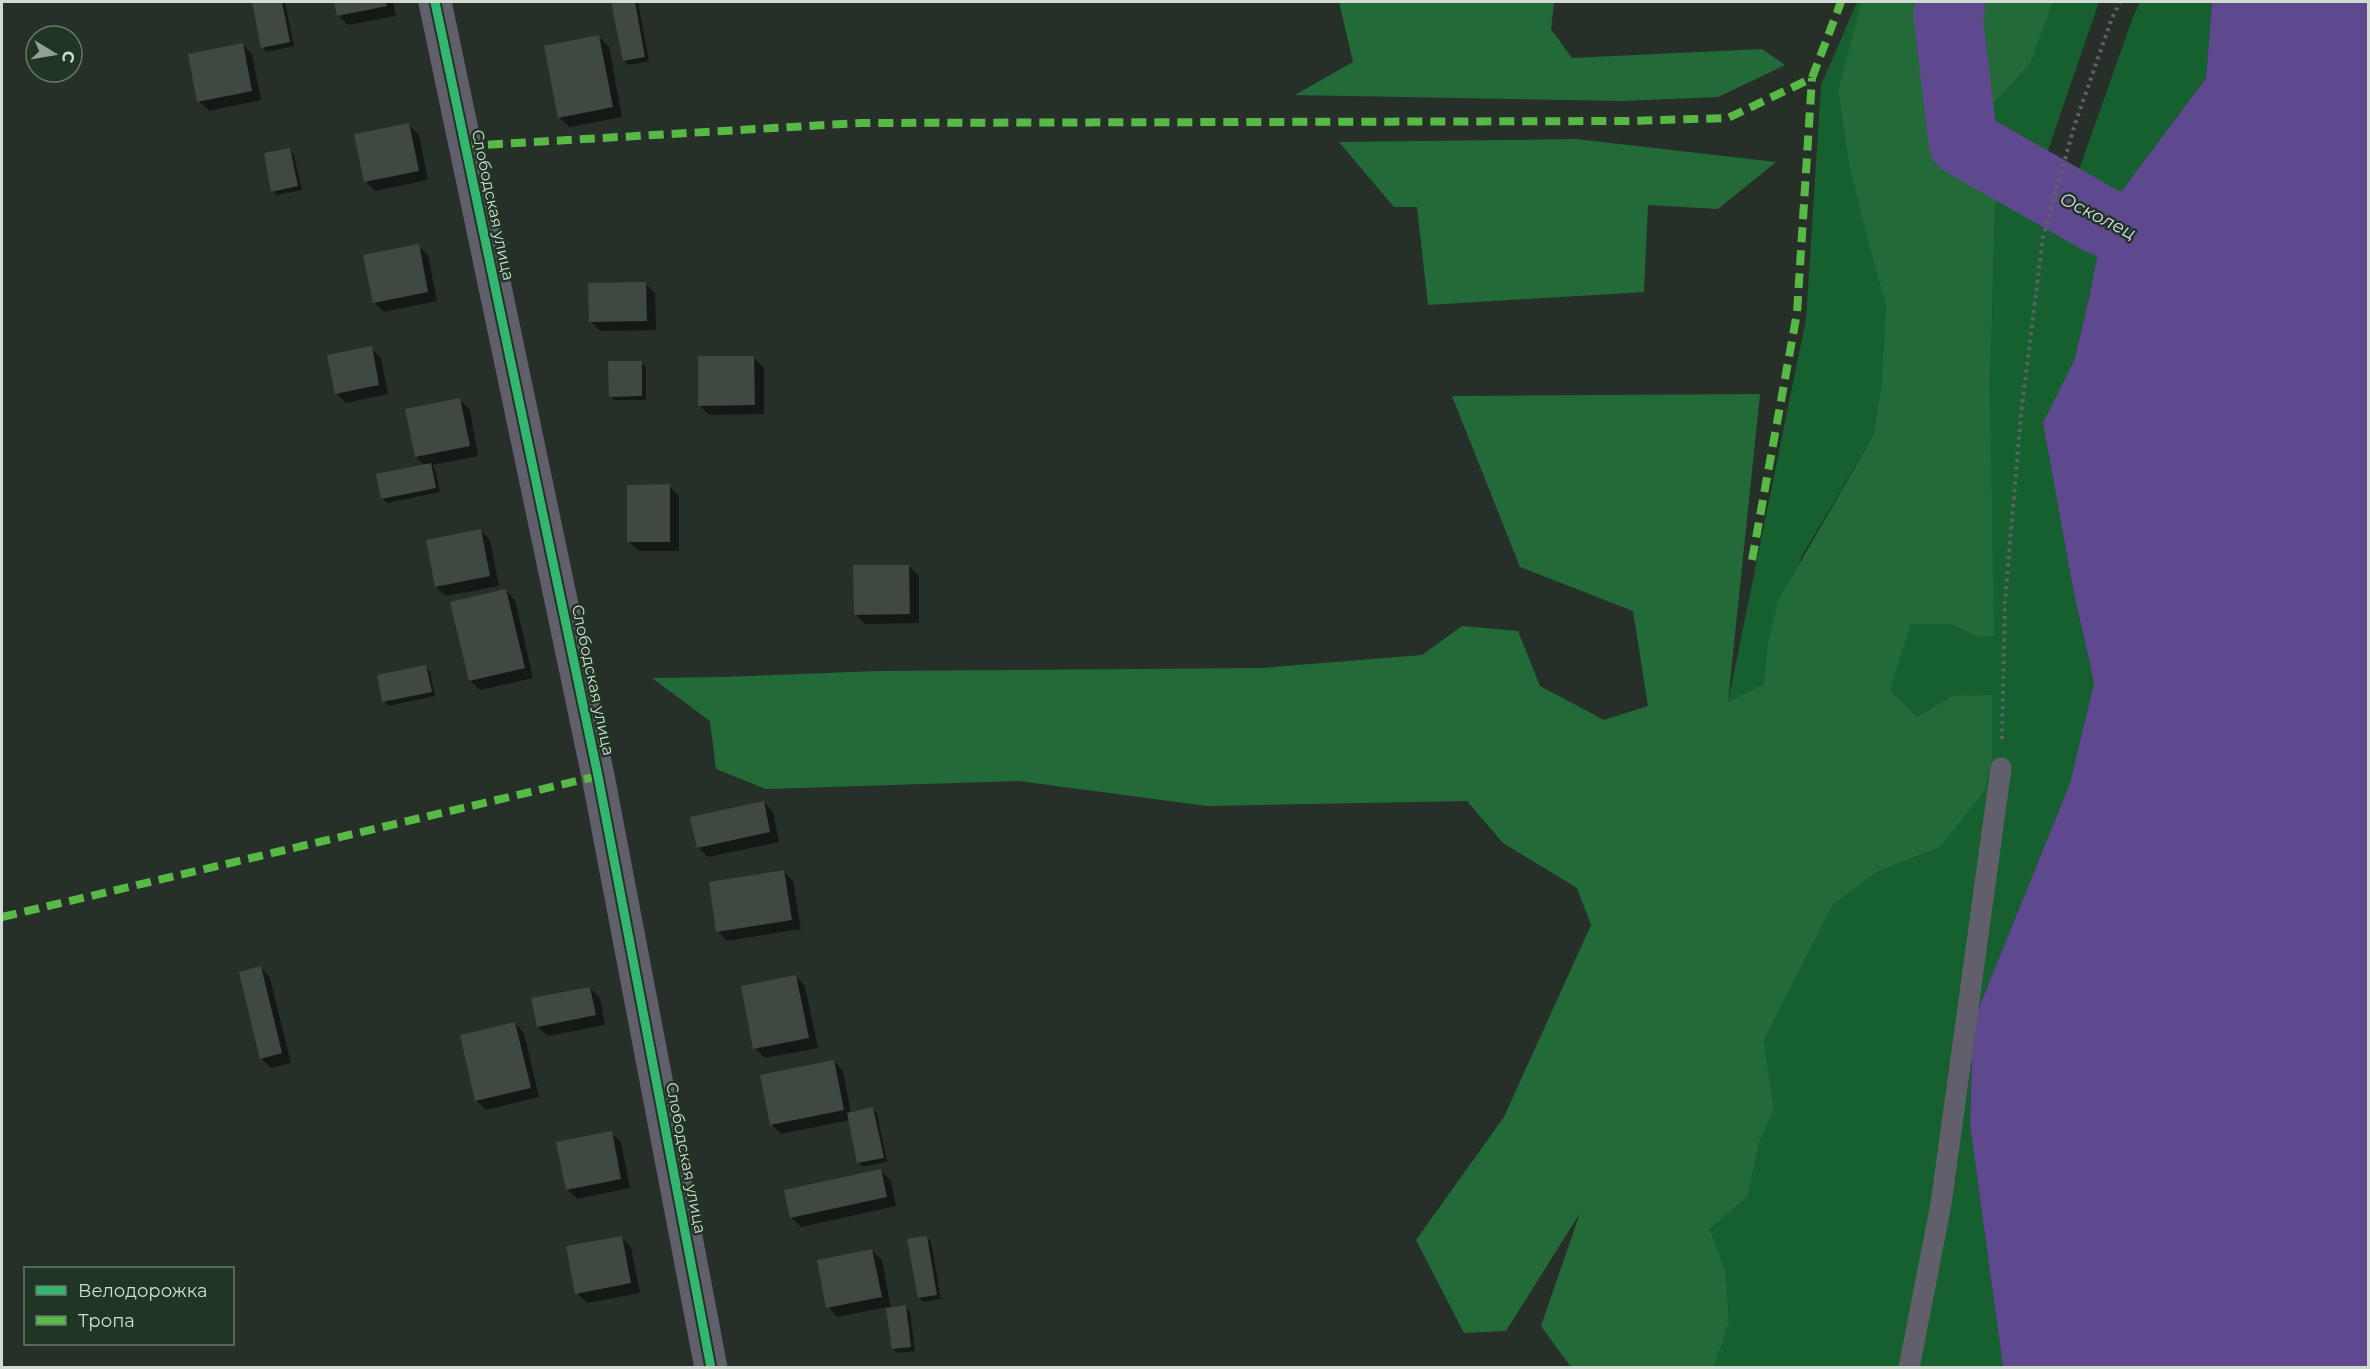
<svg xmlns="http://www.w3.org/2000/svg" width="2370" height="1369" font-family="Montserrat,sans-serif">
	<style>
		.green { fill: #165f2e }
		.forest { fill: #226b38 }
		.water { fill: #5e498e }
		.shadow { fill: #0007 }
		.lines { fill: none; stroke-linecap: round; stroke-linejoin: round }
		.river { stroke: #5e498e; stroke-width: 69 }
		.building { fill: #404842 }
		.path { stroke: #606167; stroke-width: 4; stroke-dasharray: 3 4.5; stroke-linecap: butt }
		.service { stroke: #625f6d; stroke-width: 21 }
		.minor { stroke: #625f6d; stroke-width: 33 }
		.quiet { stroke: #58b947; stroke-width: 8; stroke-dasharray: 15 8; stroke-linecap: butt }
		.cycleway-casing { stroke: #213525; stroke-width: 13 }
		.cycleway { stroke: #33b770; stroke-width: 9 }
		.labels { text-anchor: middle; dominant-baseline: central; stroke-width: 5; stroke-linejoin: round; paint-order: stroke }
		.street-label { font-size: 16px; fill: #d0dcd2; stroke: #213525 }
		.water-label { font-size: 18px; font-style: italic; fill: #dfdaf0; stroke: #213525 }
	</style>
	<rect width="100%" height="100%" fill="#263028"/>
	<g class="green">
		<path d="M1857 2H1861L1838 92 1849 165 1869 247 1886 306 1881 389 1873 436 1802 556 1767 648 1764 684 1728 702 1806 319 1821 85Z"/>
		<path d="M2053 2H2099L2039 176 2004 160 1968 139 1969 130 2031 63Z"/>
		<path d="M2140 2H2212L2206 78 2103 216 2069 198 2133 17Z"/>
		<path d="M2013 176 2103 225 2090 294 2074 361 2043 423 2073 589 2094 683 2070 783 1973 1022 1970 1125 2003 1367H1714L1729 1322 1726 1272 1710 1229 1748 1196 1759 1143 1774 1110 1764 1040 1833 905 1877 872 1940 847 1952 696 1917 717 1890 690 1910 624H1951L1978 637 1990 395 1995 204 2011 190Z"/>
	</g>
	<g class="forest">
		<path d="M1339 2H1554L1551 29 1572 58 1762 49 1785 65 1718 97 1622 101 1295 95 1353 62Z"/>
		<path d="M1861 2H1946L1943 15 1958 146 2011 190 1995 204 1990 395 1994 636 1978 637 1951 624H1911L1890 690 1917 717 1952 696 1992 695V758L1985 790 1940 847 1877 872 1833 905 1764 1040 1774 1110 1759 1143 1748 1196 1710 1229 1726 1272 1729 1322 1714 1367H1571L1541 1326 1580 1213 1506 1331 1464 1333 1416 1240 1504 1117 1591 925 1577 888 1503 843 1467 801 1207 806 1019 781 766 789 716 769 710 721 652 678 723 677 878 671 1262 668 1422 655 1462 626 1518 631 1540 686 1604 720 1648 706 1633 611 1520 567 1452 396 1760 394 1728 702 1764 684 1767 648 1778 601 1873 436 1881 389 1886 306 1869 247 1849 165 1838 91Z"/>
		<path d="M1960 2H2053L2031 63 1969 130 1957 13Z"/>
		<path d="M1576 139 1776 162 1718 209 1648 205 1644 292 1428 305 1417 207H1394L1339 142Z"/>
	</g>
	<path class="water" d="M2212 2H2368V1367H2003L1970 1125 1973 1022 2070 783 2094 683 2073 589 2043 423 2074 361 2090 294 2103 225 2100 220 2206 78Z"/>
	<g class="shadow">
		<path d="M253 2H285L294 46 267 52 262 47Z"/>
		<path d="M335 2H393L396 16 348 25 338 15Z"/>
		<path d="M612 2H638L649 61 629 65 624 61Z"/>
		<path d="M599 37 609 47 622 117 569 127 559 117Z"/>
		<path d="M243 45 252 54 261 100 209 111 199 101Z"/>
		<path d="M409 125 419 135 428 180 375 191 365 181Z"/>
		<path d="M290 150 294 155 302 190 277 195 272 191Z"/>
		<path d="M418 246 428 255 437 301 384 312 374 302Z"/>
		<path d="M646 284 655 294 656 330 600 331 590 321Z"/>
		<path d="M371 348 381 358 388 394 346 403 336 393Z"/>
		<path d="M754 358 764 368V414L709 415 699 405Z"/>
		<path d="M641 363 646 367V400H615L610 396Z"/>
		<path d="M460 400 470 410 478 456 432 465 435 469 440 492 387 503 382 498 425 466 416 457Z"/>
		<path d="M669 486 679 496V551H639L629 542Z"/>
		<path d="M480 530 490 540 499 586 446 596 436 587Z"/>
		<path d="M909 566 919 576V623L865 624 855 614Z"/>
		<path d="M505 590 515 600 533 678 480 690 470 680Z"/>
		<path d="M426 667 430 672 435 696 388 706 384 701Z"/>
		<path d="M764 802 773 812 779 842 708 857 698 847Z"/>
		<path d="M784 872 793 881 801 929 727 941 718 931Z"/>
		<path d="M261 968 270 978 291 1063 271 1068 261 1058Z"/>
		<path d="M796 976 805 986 818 1048 765 1058 755 1048Z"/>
		<path d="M590 988 600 998 605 1025 548 1036 538 1027Z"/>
		<path d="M515 1023 524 1033 539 1097 486 1110 476 1100Z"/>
		<path d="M834 1061 843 1071 851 1113 873 1109 877 1113 887 1162 863 1167 858 1162 850 1120 781 1134 771 1124Z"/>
		<path d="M611 1133 621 1142 630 1188 577 1199 567 1189Z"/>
		<path d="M881 1171 891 1181 896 1206 801 1227 791 1217Z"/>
		<path d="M621 1237 631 1247 640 1293 587 1303 577 1293Z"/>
		<path d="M927 1237 931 1242 941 1299 924 1302 919 1298Z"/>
		<path d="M872 1251 882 1260 891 1309 905 1307 910 1312 915 1351 898 1353 893 1349 887 1307 837 1317 828 1307Z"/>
	</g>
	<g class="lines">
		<path class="river" d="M1951 2 1948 15 1963 142 2100 220 2187 257"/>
	</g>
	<g class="building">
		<path d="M252 2H282L290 42 261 48Z"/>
		<path d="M334 2H386L387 6 337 16Z"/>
		<path d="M611 2H635L645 57 623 61Z"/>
		<path d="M599 35 613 107 558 118 544 46Z"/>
		<path d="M243 43 252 91 197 102 188 54Z"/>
		<path d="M409 123 419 171 364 182 354 134Z"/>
		<path d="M290 148 298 186 271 192 264 153Z"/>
		<path d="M419 244 428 292 373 303 363 255Z"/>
		<path d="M646 282 647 321 589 322 588 283Z"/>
		<path d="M372 346 379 385 335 394 327 355Z"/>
		<path d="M698 356H754L755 405 698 406Z"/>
		<path d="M608 361H642V396L609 397Z"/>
		<path d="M460 398 470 446 415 457 405 409Z"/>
		<path d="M431 463 436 488 381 499 376 474Z"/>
		<path d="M670 484V542H627V485Z"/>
		<path d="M481 529 490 576 435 587 426 540Z"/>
		<path d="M853 565H909L910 614 854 615Z"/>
		<path d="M506 589 525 668 469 681 450 602Z"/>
		<path d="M426 665 432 692 382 702 377 675Z"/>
		<path d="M764 801 770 832 697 848 690 817Z"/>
		<path d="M784 870 792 920 716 932 709 882Z"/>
		<path d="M261 966 282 1053 260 1059 239 972Z"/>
		<path d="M796 975 809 1038 753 1049 741 986Z"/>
		<path d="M590 987 596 1015 537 1027 531 998Z"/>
		<path d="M515 1022 531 1088 475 1101 460 1035Z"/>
		<path d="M834 1060 844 1110 770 1125 760 1075Z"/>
		<path d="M873 1107 884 1158 857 1163 847 1113Z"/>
		<path d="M612 1131 621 1179 566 1190 556 1142Z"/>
		<path d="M881 1169 887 1197 790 1218 784 1190Z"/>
		<path d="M622 1236 631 1283 575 1294 566 1246Z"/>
		<path d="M927 1236 937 1295 918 1298 907 1239Z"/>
		<path d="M872 1249 882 1297 826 1308 817 1260Z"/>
		<path d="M906 1305 911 1347 892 1349 886 1308Z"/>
	</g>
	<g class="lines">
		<path class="path" d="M2002 739 2005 601 2021 414 2043 237 2074 127 2112 18 2120 2"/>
		<path class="service" d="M1909 1368 1941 1204 2001 768"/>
		<path class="minor" d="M435 2 598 776 711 1368"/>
		<g class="quiet">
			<path d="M465 146 860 123 1626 121 1728 118 1812 78 1841 2"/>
			<path d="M1752 560 1797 313 1812 78"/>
			<path d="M2 917 598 776"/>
		</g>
		<defs>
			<path id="cycleway" d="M435 2 598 776 711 1368"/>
		</defs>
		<use href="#cycleway" class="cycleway-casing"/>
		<use href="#cycleway" class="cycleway"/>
	</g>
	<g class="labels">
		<g class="street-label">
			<text transform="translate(493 205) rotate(78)">Слободская улица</text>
			<text transform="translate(593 680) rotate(78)">Слободская улица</text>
			<text transform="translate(686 1158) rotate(79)">Слободская улица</text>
		</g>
		<g class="water-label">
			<text transform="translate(2098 216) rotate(27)">Осколец</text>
		</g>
	</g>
	<rect width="2370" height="1369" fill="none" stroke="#d0dcd2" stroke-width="6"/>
	<rect x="24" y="1267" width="210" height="78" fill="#213525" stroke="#67786a" stroke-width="1.5"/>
	<rect x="36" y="1286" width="30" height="9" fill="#33b770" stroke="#67786a" stroke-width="1.5"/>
	<text x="78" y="1297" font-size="18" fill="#d0dcd2">Велодорожка</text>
	<rect x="36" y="1316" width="30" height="9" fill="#58b947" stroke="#67786a" stroke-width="1.5"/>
	<text x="78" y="1327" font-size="18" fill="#d0dcd2">Тропа</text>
	<g transform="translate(54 54) rotate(101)"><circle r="28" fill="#213525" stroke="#67786a" stroke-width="1.5"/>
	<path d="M0-4.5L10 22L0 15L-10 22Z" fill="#94a096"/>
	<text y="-9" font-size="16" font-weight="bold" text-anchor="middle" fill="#d0dcd2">С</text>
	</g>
</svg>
